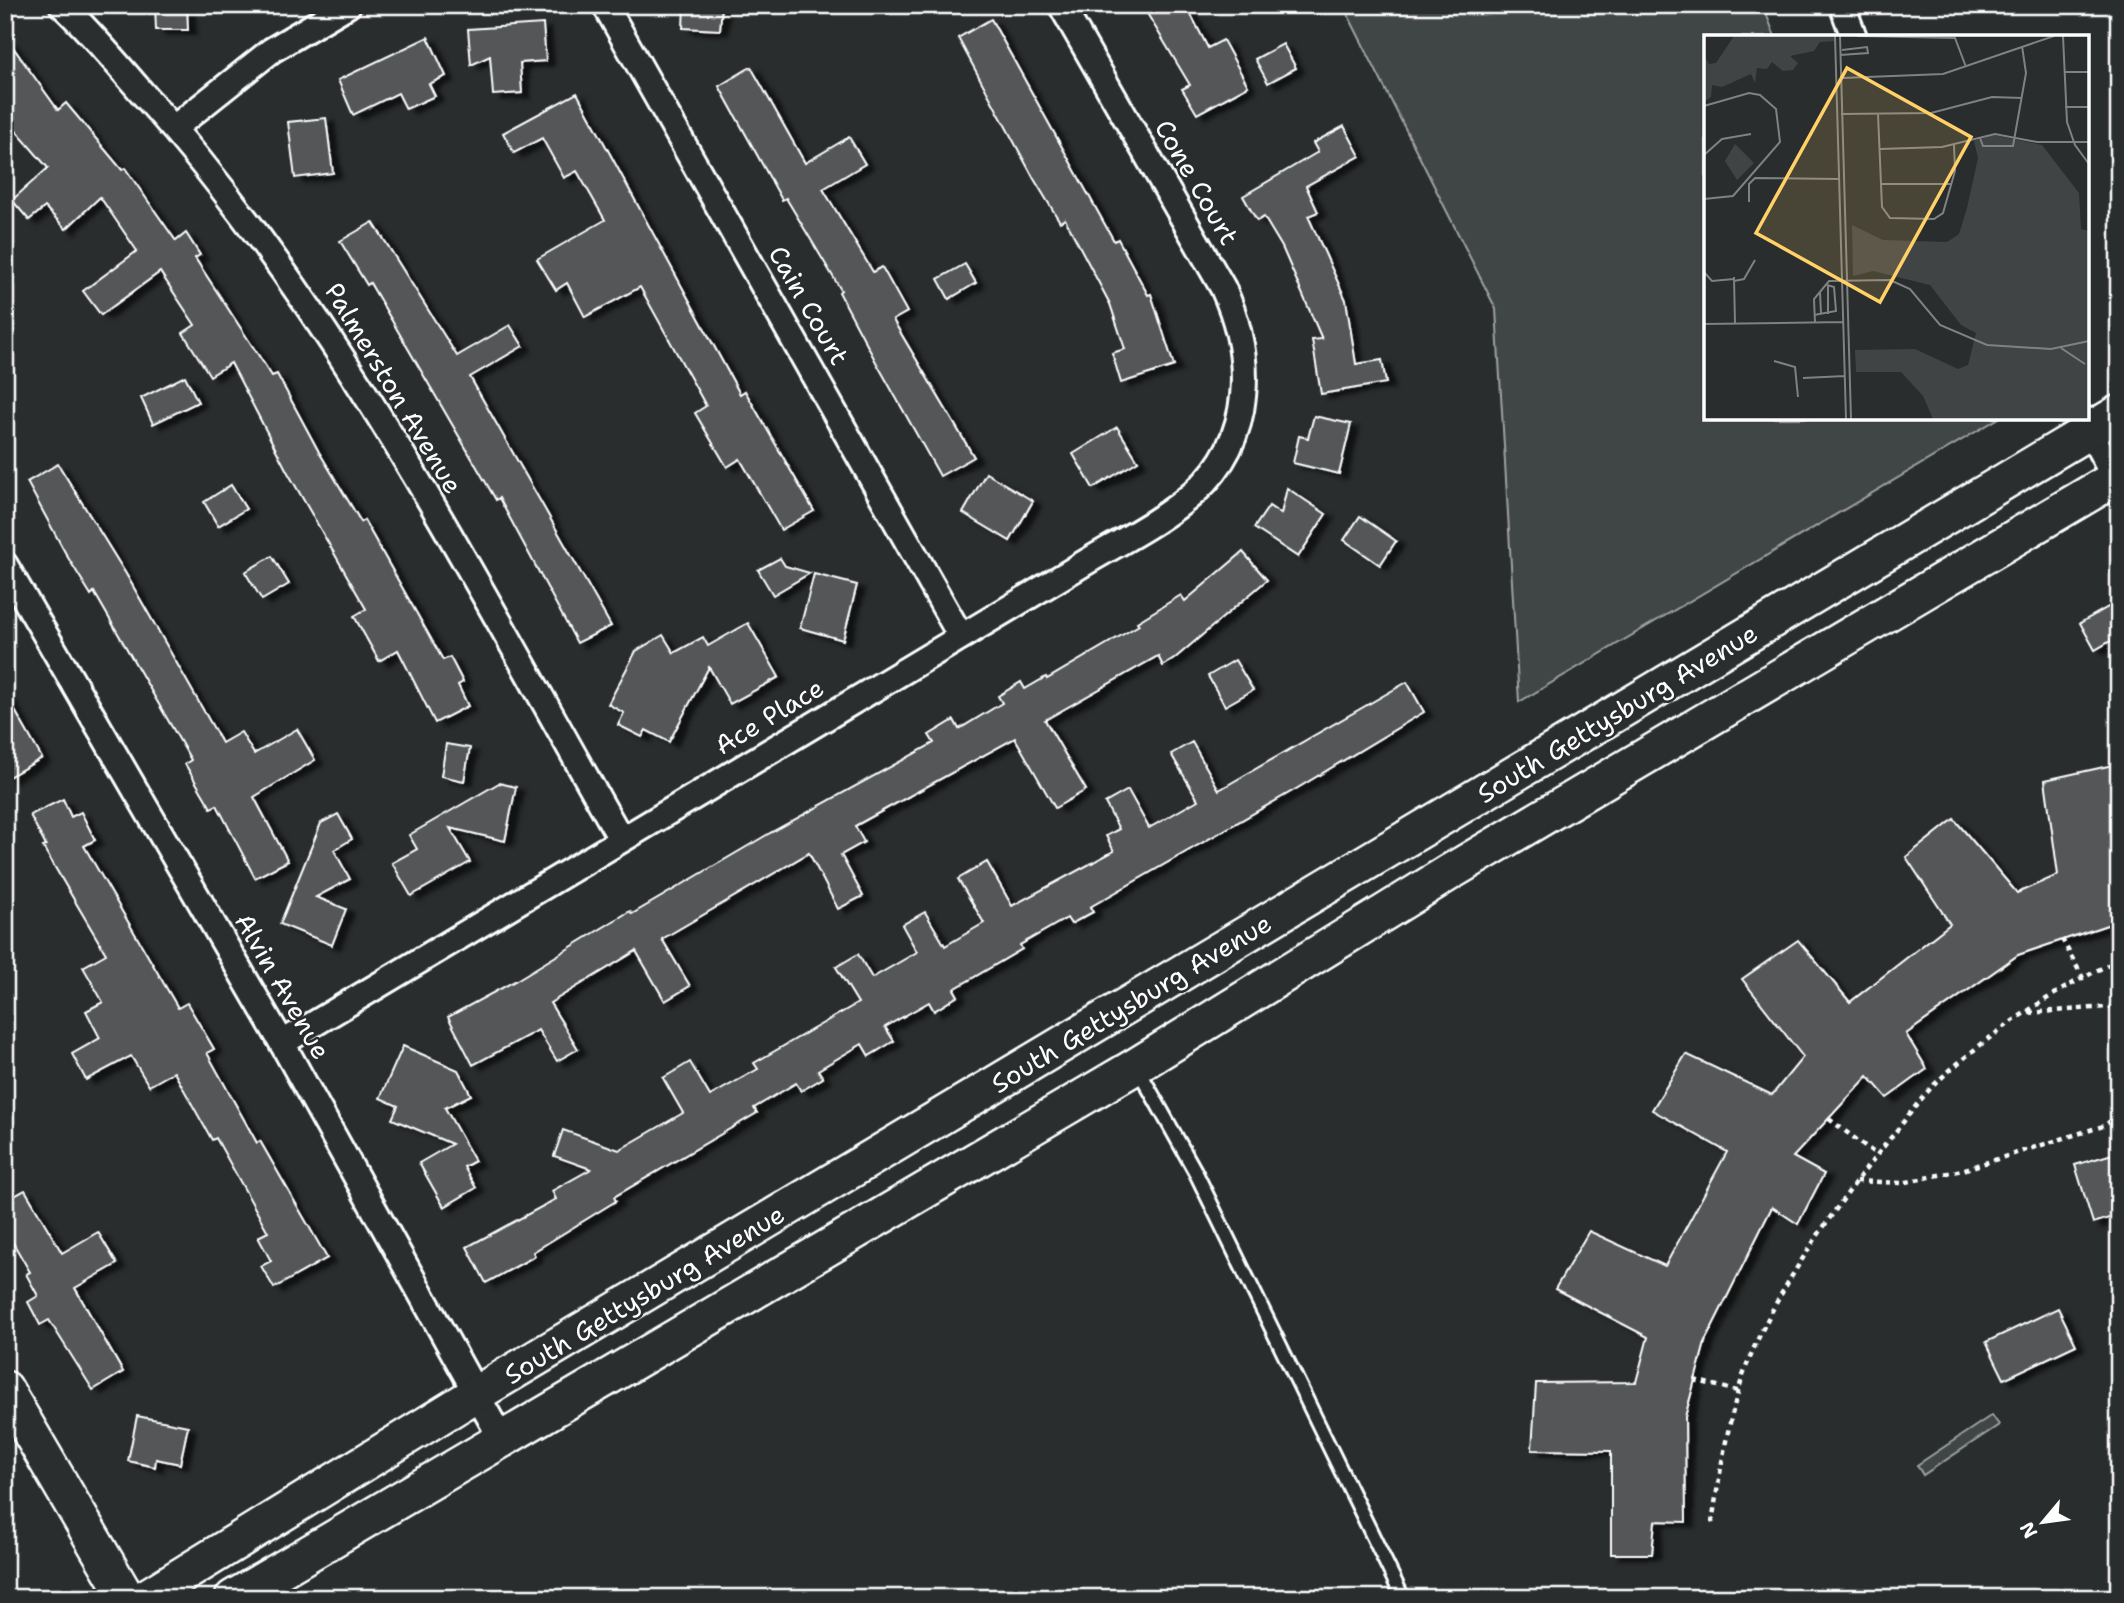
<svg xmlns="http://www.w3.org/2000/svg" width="2124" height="1603" font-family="'Shantell Sans',sans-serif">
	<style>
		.green { fill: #414445; stroke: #a0a2a2; stroke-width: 2 }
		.building { fill: #555758; stroke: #fff; stroke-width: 2; filter: url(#shadow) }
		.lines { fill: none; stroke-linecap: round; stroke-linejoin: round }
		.lane-casing { stroke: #fff; stroke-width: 18 }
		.street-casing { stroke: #fff; stroke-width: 30 }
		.secondary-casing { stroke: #fff; stroke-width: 40 }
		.path { stroke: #fff; stroke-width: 4.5; stroke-dasharray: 5 5; stroke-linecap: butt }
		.lane { stroke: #2a2d2e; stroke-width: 12 }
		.street { stroke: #2a2d2e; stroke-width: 24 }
		.secondary { stroke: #2a2d2e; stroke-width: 35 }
		.labels { text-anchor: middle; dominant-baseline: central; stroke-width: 5; stroke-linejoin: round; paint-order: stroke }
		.street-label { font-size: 26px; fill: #fff; stroke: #2a2d2e }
		.inset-road { fill: none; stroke: #7f8182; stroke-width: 2 }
		.view { fill: #ffd166; fill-opacity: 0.15; stroke: #ffd166; stroke-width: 3.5 }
		.inset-edge { fill: none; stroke: #fff; stroke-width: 3.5 }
	</style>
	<defs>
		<filter id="shadow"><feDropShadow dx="8" dy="4.5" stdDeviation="2" flood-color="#0009"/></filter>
	</defs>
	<rect width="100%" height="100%" fill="#2a2d2e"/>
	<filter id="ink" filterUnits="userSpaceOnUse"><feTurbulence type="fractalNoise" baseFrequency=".0143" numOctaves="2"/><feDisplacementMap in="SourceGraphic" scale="14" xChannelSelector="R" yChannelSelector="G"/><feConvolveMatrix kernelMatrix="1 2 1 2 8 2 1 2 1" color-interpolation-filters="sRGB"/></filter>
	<g filter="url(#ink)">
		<g class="green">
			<path d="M1343 5H1763L1775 37H1706V418H1999L1519 702 1496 309Z"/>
			<path d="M1992 1415 1999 1425 1923 1475 1917 1465Z"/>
		</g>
		<g class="building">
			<path d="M155 5H187L188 30H156Z"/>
			<path d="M684 5H722L720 30 683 28Z"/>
			<path d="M1142 5H1186L1208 48 1223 40 1248 86 1197 114 1182 89 1190 85Z"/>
			<path d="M991 19 1114 241 1118 239 1148 295 1151 294 1174 366 1121 383 1112 353 1125 349 1110 304 1065 219 1060 222 1034 179 958 38Z"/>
			<path d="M543 24 546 61 520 63 522 93 493 95 490 56 471 65 468 29Z"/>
			<path d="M5 36 58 110 66 103 122 170 125 168 176 241 186 233 200 255 195 258 272 376 277 374 319 452 361 522 364 520 443 660 450 657 463 682 458 685 468 706 435 723 398 650 379 661 354 616 366 609 287 471 231 363 210 376 183 333 195 325 160 272 101 315 83 291 137 251 100 197 66 229 45 207 29 220 12 200 48 168 5 118Z"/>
			<path d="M428 37 446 76 429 84 435 96 406 109 398 93 353 115 338 80Z"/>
			<path d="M1283 44 1296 68 1268 83 1255 59Z"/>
			<path d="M751 67 805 163 849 137 865 164 823 189 873 272 882 267 907 312 893 320 974 457 940 476 876 362 839 292 841 290 786 198 782 200 719 86Z"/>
			<path d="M577 93 740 394 745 391 814 511 781 530 740 459 727 467 695 413 706 406 640 287 585 317 567 283 556 290 537 259 605 220 577 171 564 178 542 138 514 153 503 133Z"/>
			<path d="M326 118 333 173 295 178 288 122Z"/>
			<path d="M1344 126 1360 156 1306 186 1318 212 1308 216 1346 300 1356 364 1382 360 1386 383 1321 394 1312 340 1322 339 1282 247 1264 217 1257 221 1243 196 1318 152 1313 143Z"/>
			<path d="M373 222 457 356 510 325 523 346 470 377 611 626 577 643 499 498 496 500 370 283 367 285 340 241Z"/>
			<path d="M965 264 976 283 949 299 938 279Z"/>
			<path d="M185 376 198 402 153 424 141 398Z"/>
			<path d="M1314 416 1351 424 1339 474 1293 463 1299 436 1308 438Z"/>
			<path d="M1117 427 1138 461 1093 488 1073 454Z"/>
			<path d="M58 464 126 574 222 743 241 732 254 754 297 729 315 760 254 797 288 861 255 878 217 805 211 808 185 764 191 760 94 592 91 595 67 556 27 482Z"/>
			<path d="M986 473 1033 501 1010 541 963 513Z"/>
			<path d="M231 485 246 509 218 526 204 502Z"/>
			<path d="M1287 488 1326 514 1298 557 1254 528 1269 506 1281 514Z"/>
			<path d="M1360 516 1396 541 1380 565 1344 540Z"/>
			<path d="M1243 552 1267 580 1174 659 1163 666 1158 656 1045 720 1086 790 1055 808 1015 738 855 826 864 842 841 855 863 896 838 909 809 853 662 939 690 986 665 1001 636 951 550 1003 578 1049 557 1061 538 1030 473 1065 448 1017 515 981 630 911 632 914 770 833 934 743 929 735 954 720 959 729 1002 703 998 696 1021 682 1025 689 1046 677 1047 679 1139 625 1137 622 1181 595 1185 601Z"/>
			<path d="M272 556 289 584 262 600 245 572Z"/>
			<path d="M780 558 785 566 810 573 773 595 758 570Z"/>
			<path d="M814 574 857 585 843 640 800 628Z"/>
			<path d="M2119 601V636L2095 650 2080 623Z"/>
			<path d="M748 623 779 677 730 704 709 667 669 742 646 730 642 737 618 725 624 713 608 704 636 651 663 635 674 653 703 637 708 646Z"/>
			<path d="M1235 660 1253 690 1225 706 1208 676Z"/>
			<path d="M1407 682 1424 712 1296 789 1090 907 1093 912 1071 924 1067 918 1020 945 1022 949 954 989 958 996 934 1011 929 1002 885 1027 894 1041 869 1056 862 1044 818 1070 823 1078 801 1091 796 1083 754 1108 757 1113 614 1197 616 1201 533 1252 535 1256 486 1283 467 1247 556 1199 552 1191 591 1169 554 1156 563 1130 619 1150 683 1113 663 1078 690 1062 710 1096 758 1069 754 1063 858 1003 836 967 858 954 872 978 917 952 902 925 925 912 945 946 984 923 958 879 987 862 1012 906 1114 851 1106 836 1119 829 1105 803 1128 790 1149 828 1198 800 1171 754 1192 742 1219 790Z"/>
			<path d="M5 693 42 758 5 779Z"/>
			<path d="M446 744 470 748 464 781 441 776Z"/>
			<path d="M2113 765 2119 798V921L2018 955 1906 1034 1927 1069 1887 1098 1868 1076 1793 1157 1824 1174 1798 1224 1772 1207 1706 1339 1685 1417 1686 1522 1655 1521 1652 1554H1611V1451L1532 1450 1536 1383 1636 1382 1648 1337 1555 1289 1589 1231 1665 1266 1727 1152 1652 1110 1686 1054 1772 1095 1803 1057 1742 979 1798 940 1850 1002 1950 924 1906 857 1954 819 2017 893 2058 875 2045 780Z"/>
			<path d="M499 783 516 787 505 841 450 828 470 862 411 896 392 863 417 849 409 835Z"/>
			<path d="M63 799 71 817 81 812 95 840 84 846 178 1008 187 1003 214 1049 207 1053 257 1143 260 1141 327 1258 274 1288 261 1266 271 1261 258 1237 268 1232 216 1138 212 1140 174 1072 149 1086 131 1056 86 1080 72 1054 100 1038 86 1011 103 1002 83 967 106 954 43 847 46 846 30 815Z"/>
			<path d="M338 814 352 839 334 850 350 879 316 897 346 909 332 945 280 924 321 823Z"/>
			<path d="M403 1046 458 1070 471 1095 445 1108 475 1161 464 1167 476 1188 444 1207 419 1163 452 1144 392 1119 398 1106 380 1098Z"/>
			<path d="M2119 1152V1215L2093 1223 2075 1165Z"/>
			<path d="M25 1190 62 1253 98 1232 117 1264 75 1288 123 1372 93 1390 49 1320 40 1325 28 1302 38 1296 26 1274 30 1272 5 1229V1201Z"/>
			<path d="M2058 1308 2076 1345 2004 1379 1986 1342Z"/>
			<path d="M137 1416 188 1426 180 1464 156 1459 155 1467 128 1461Z"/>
		</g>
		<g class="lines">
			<defs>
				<path id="lane" d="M1138 1069 1195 1171 1403 1598"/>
				<g id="street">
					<path d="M62 5C92 33 117 64 144 95 342 316 475 583 621 839"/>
					<path d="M605 5 960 635"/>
					<path d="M1842 5 1854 37"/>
					<path d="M174 128 272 50 348 5"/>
					<path d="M2083 418 2115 479"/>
					<path d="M5 565 282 1043 502 1440"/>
					<path d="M282 1043 1073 570C1113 545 1160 523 1195 492 1255 438 1254 356 1223 288L1061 5"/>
				</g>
				<g id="secondary">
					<path d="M5 1389 127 1598"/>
					<path d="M145 1598 476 1394 2119 413"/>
					<path d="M233 1598 1136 1066 1450 872 2119 476"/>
				</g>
			</defs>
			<use href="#lane" class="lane-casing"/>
			<use href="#street" class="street-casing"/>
			<use href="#secondary" class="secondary-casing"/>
			<g class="path">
				<path d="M2062 939 2083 978"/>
				<path d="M2029 1013 2119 1006"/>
				<path d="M1829 1119 1877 1155"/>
				<path d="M1856 1181 1902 1183 1962 1170 2103 1126 2119 1116"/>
				<path d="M1694 1380 1741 1392"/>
				<path d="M1712 1523C1720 1471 1730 1406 1750 1357 1783 1278 1843 1196 1897 1130 1910 1114 1923 1095 1938 1081 1990 1033 2055 989 2119 960"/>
			</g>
			<use href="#lane" class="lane"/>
			<use href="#street" class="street"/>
			<use href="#secondary" class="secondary"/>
		</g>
	</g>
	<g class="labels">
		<g class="street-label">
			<text transform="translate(1197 182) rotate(60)">Cone Court</text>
			<text transform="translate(809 305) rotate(60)">Cain Court</text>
			<text transform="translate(394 388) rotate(59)">Palmerston Avenue</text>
			<text transform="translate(1617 713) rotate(-31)">South Gettysburg Avenue</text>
			<text transform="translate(769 716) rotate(-31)">Ace Place</text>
			<text transform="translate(283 986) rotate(60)">Alvin Avenue</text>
			<text transform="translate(1131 1003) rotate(-31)">South Gettysburg Avenue</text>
			<text transform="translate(644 1294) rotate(-31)">South Gettysburg Avenue</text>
		</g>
	</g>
	<g transform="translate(1704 35)">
		<rect width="385" height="385" fill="#2a2d2e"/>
		<path d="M30 1H131L132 6 116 7 110 16 86 21 94 28 89 35 79 36 68 27 63 34 53 33 51 48 47 39 18 52 8 50 7 62 0 67V21L5 29 12 28ZM289 100 338 110 375 158 377 194 385 196V384H229L219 361 197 337H152L151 315 211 314 254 334 264 330 272 298 257 290 226 250 169 236 149 241 148 190 179 205 243 207 255 199 263 173 274 123 270 106ZM31 109 50 128 33 145 21 126Z" fill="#414445"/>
		<path class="inset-road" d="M131 1 142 384M136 1 147 384M153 1 251 3 262 32M359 1 363 87 371 110 385 129M136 20 164 18 163 12 138 15M360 37H385M138 43 239 39 350 1M0 71 45 58 56 60 72 74 76 107 29 161 0 164M361 72H385M137 79 227 78 288 62 318 63M174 79 178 172 186 183 230 184 239 178 251 136 250 110M276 103 279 111H309L322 38 318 11M176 114 238 112 291 99 333 107H385M0 120 18 104 47 99M177 149H248M45 167V149L51 143 136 144M0 237 8 246 30 244M30 242 31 289M30 246 40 244 51 225M124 251V279M116 257 117 279M110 280 132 276 130 252 123 250M111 288 110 264 125 246 186 245 206 254 236 290 283 310 347 314 385 306M0 289 140 287M357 313 381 329M70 326 91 332 94 362M99 343 141 341"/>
		<path class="view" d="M143 33 267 102 176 267 52 198Z"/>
		<rect width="385" height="385" class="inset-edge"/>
	</g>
	<rect width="2124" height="1603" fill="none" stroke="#2a2d2e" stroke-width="28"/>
	<rect x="14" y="14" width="2096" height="1575" fill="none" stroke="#fff" stroke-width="2.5" filter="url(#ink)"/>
	<g transform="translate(2043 1522) rotate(241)" stroke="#2a2d2e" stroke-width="5" paint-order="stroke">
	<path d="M0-5L12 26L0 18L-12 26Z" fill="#ffffff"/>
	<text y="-10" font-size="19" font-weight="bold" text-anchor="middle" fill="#ffffff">N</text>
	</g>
</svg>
